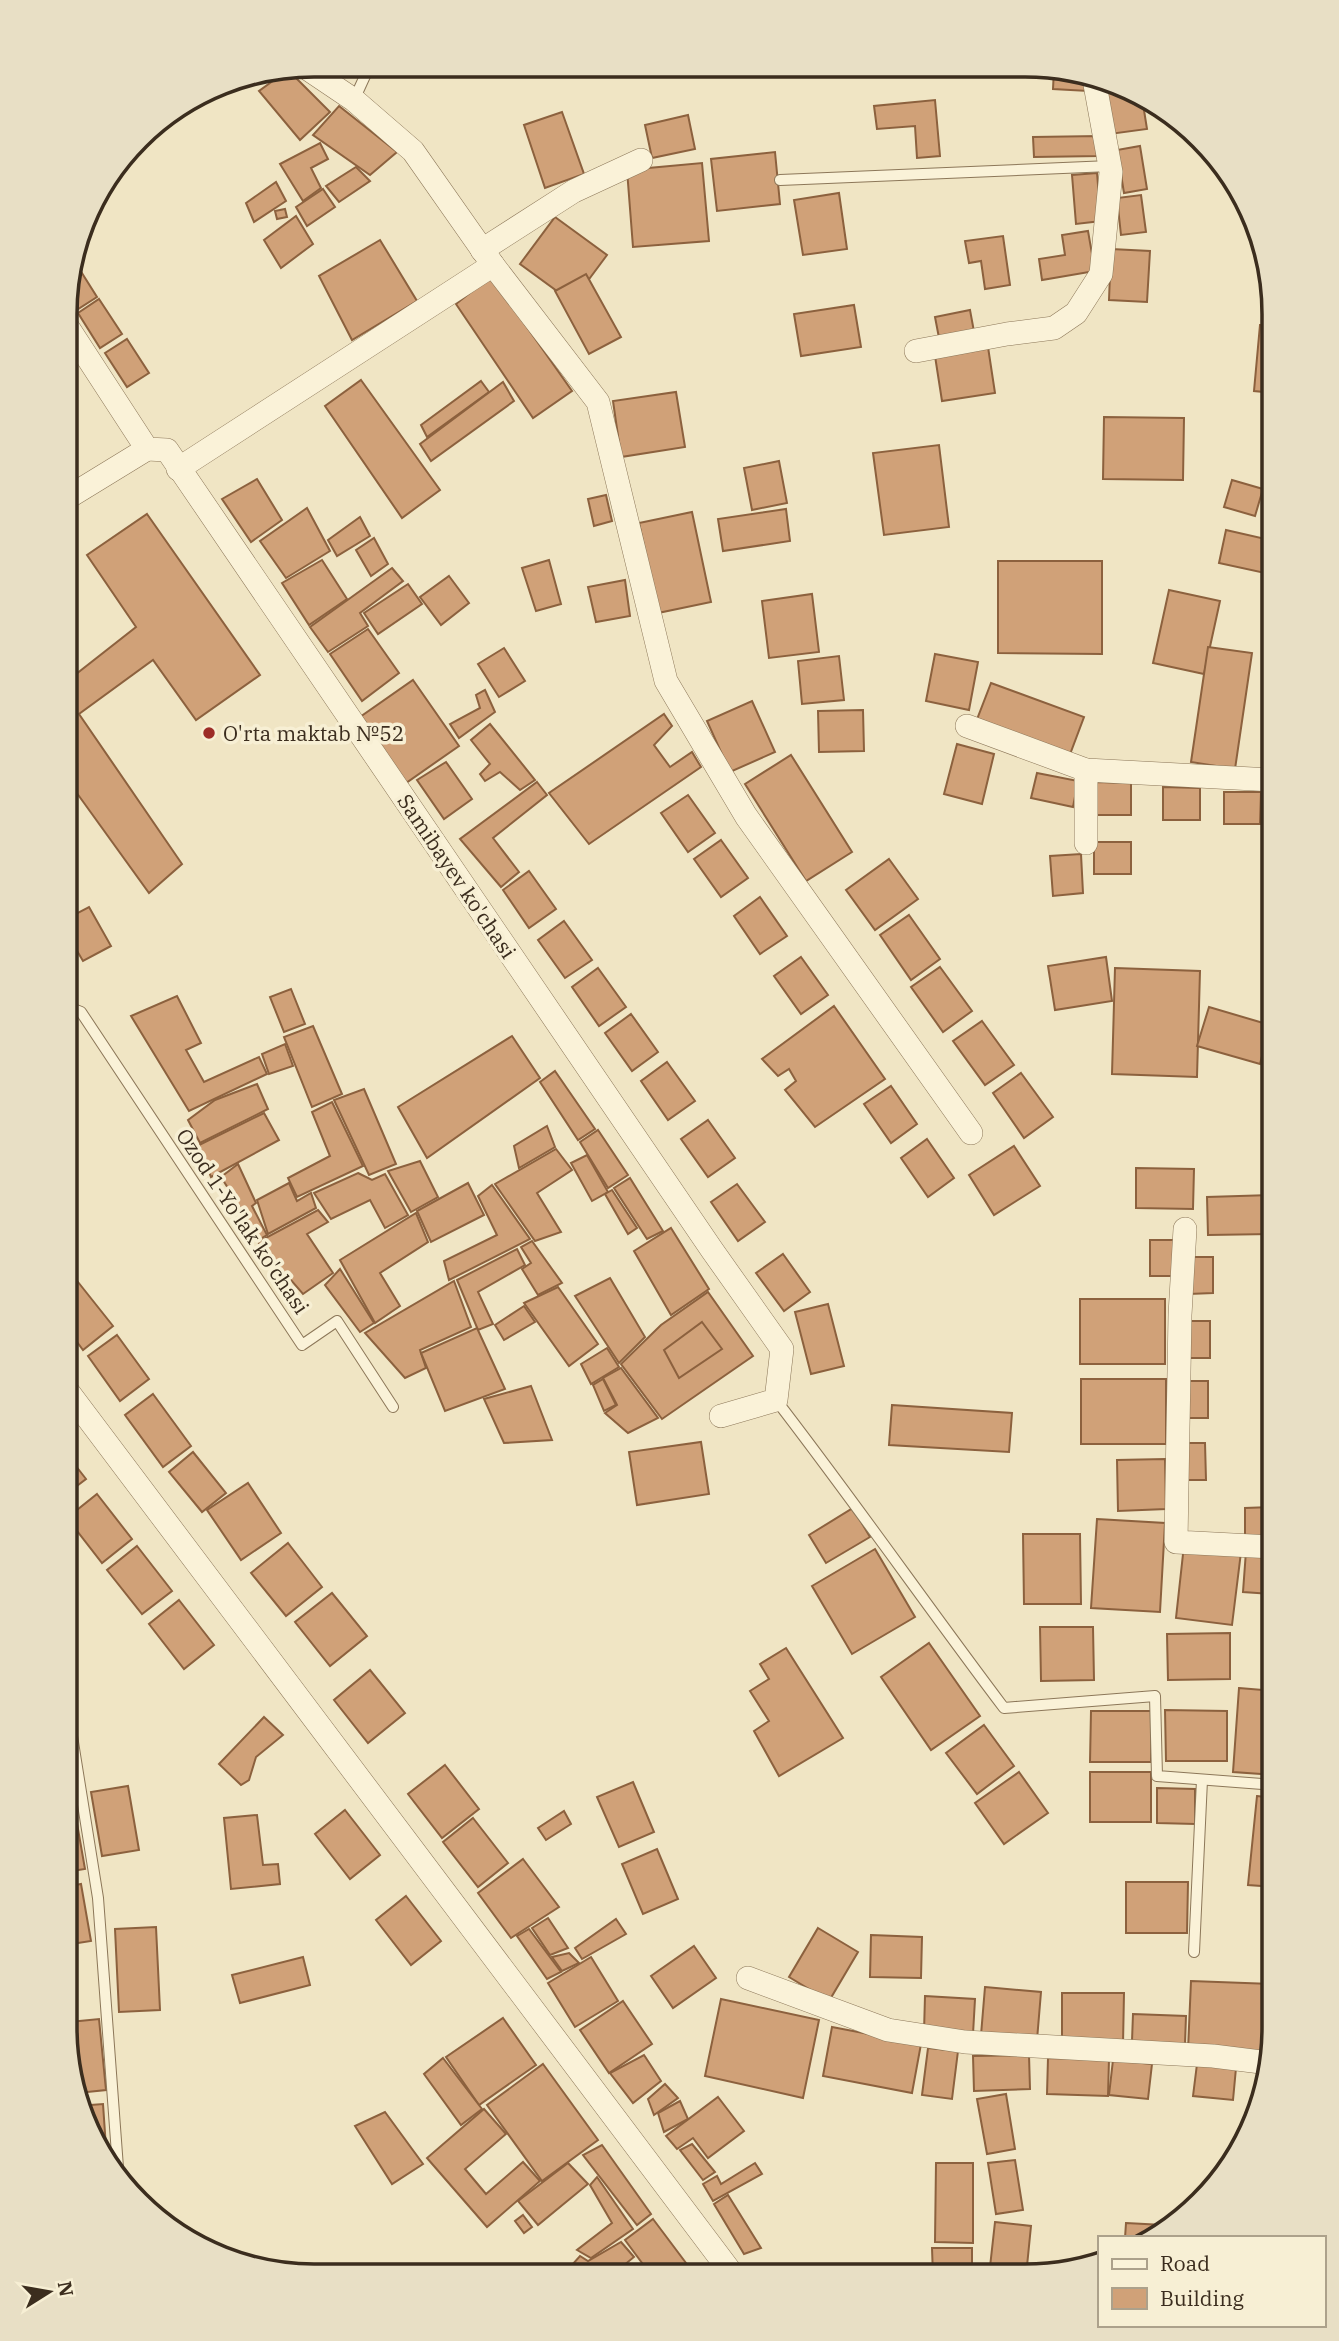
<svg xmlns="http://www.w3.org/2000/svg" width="1339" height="2341" font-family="'IBM Plex Serif',serif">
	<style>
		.building { fill: #d0a178; stroke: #8c613e; stroke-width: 2 }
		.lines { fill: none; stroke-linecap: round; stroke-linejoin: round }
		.lane-casing { stroke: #8c7759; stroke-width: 12 }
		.street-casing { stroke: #8c7759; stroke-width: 24 }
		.lane { stroke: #faf2d8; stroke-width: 10 }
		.street { stroke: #faf2d8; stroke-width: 23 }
		.poi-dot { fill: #9d2c27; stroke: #f7efd4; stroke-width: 2.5 }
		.labels { text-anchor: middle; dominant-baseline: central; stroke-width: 7; stroke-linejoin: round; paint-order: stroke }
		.poi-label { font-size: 21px; fill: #3b2d1e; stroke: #f7efd4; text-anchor: start }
		.street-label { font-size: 21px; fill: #3b2d1e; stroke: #f7efd4 }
		.rim { fill: none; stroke: #3b2d1e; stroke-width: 3.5 }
	</style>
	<rect width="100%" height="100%" fill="#f0e5c4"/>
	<g class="building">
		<path d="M1054 69H1073L1088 77V91L1053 89Z"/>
		<path d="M288 70 330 112 300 140 259 91Z"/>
		<path d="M1103 84 1143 104 1147 129 1110 134Z"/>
		<path d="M935 100 940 156 917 158 915 126 877 129 874 106Z"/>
		<path d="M339 106 397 152 370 175 313 135Z"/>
		<path d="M562 112 584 174 545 188 524 125Z"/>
		<path d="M688 115 695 149 652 158 645 125Z"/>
		<path d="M1099 136 1100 156 1034 157 1033 137Z"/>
		<path d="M320 143 328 159 311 168 321 188 303 201 280 164Z"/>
		<path d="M1140 146 1147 189 1124 193 1117 150Z"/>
		<path d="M775 152 780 204 717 211 711 159Z"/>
		<path d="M702 163 709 241 633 247 627 170Z"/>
		<path d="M356 167 370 181 339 202 326 186Z"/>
		<path d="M1097 173 1101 221 1076 224 1072 175Z"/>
		<path d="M276 182 286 201 254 222 246 203Z"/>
		<path d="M323 189 335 207 307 226 296 207Z"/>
		<path d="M839 193 847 249 803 255 794 200Z"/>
		<path d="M1141 195 1146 232 1121 235 1117 198Z"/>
		<path d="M285 209 287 217 277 219 275 211Z"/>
		<path d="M296 216 313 244 281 268 264 240Z"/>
		<path d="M555 217 607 255 572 302 520 264Z"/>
		<path d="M1088 231 1095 271 1042 280 1039 259 1065 255 1062 235Z"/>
		<path d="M1003 236 1010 285 985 289 981 261 969 263 965 241Z"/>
		<path d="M380 240 417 301 352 340 319 276Z"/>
		<path d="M1111 249 1150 251 1147 302 1109 300Z"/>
		<path d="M75 262 97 297 75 311 67 297V282L72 264Z"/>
		<path d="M586 274 621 337 589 354 555 291Z"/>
		<path d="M491 276 572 391 533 418 456 304Z"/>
		<path d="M99 299 122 334 100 348 78 313Z"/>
		<path d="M854 305 861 347 801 356 794 314Z"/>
		<path d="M970 310 975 337 940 343 935 317Z"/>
		<path d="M1260 325 1274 326V393L1254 391Z"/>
		<path d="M127 339 149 373 127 387 105 353Z"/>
		<path d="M988 347 995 393 942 401 935 356Z"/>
		<path d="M361 380 440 490 402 518 325 406Z"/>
		<path d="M481 381 489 392 427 437 421 425Z"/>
		<path d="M503 382 514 401 431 461 420 444Z"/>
		<path d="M676 392 685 447 621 457 613 401Z"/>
		<path d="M1104 417 1184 418 1183 480 1103 479Z"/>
		<path d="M939 445 949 527 884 535 873 453Z"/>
		<path d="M779 461 787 503 752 510 744 468Z"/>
		<path d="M257 479 282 520 251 542 222 499Z"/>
		<path d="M1232 480 1263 489 1255 516 1224 507Z"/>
		<path d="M606 495 612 521 594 526 588 499Z"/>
		<path d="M307 508 330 551 286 578 260 541Z"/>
		<path d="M786 509 790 541 723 551 718 519Z"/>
		<path d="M692 512 711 602 658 613 639 523Z"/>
		<path d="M147 514 260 675 196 720 153 660 79 714 182 864 149 893 66 778V682L136 627 87 555Z"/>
		<path d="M360 517 370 536 337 556 328 540Z"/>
		<path d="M1226 530 1274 541V575L1219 563Z"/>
		<path d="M374 538 388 564 371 576 356 550Z"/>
		<path d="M322 560 347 599 309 625 282 583Z"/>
		<path d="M549 560 561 604 536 611 522 568Z"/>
		<path d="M998 561H1102V654L998 653Z"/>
		<path d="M392 568 403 581 360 613 368 626 328 652 310 627Z"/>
		<path d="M449 576 469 603 441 625 420 597Z"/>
		<path d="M625 580 630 616 596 622 588 587Z"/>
		<path d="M408 584 422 604 378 634 364 613Z"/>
		<path d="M1169 590 1220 601 1204 674 1153 663Z"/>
		<path d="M812 594 819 652 769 658 762 601Z"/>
		<path d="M368 629 399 673 362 701 330 654Z"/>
		<path d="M1208 647 1252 653 1235 769 1191 762Z"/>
		<path d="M504 648 525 681 499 697 478 664Z"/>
		<path d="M935 654 978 662 969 710 926 701Z"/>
		<path d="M839 656 844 700 802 704 798 661Z"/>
		<path d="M413 680 459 746 406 783 360 717Z"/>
		<path d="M991 683 1084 717 1069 757 976 722Z"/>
		<path d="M485 690 495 712 459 738 450 724 480 708 476 695Z"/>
		<path d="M752 701 775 752 730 772 707 721Z"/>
		<path d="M863 710 864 751 819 752 818 711Z"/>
		<path d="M664 714 672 726 654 745 670 767 692 752 701 767 589 844 549 793Z"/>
		<path d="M490 724 535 780 520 790 500 772 485 781 480 774 490 764 471 740Z"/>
		<path d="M957 744 994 754 982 804 944 794Z"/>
		<path d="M791 755 852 852 806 881 745 784Z"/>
		<path d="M446 762 472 799 444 819 417 780Z"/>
		<path d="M1037 773 1078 781 1073 807 1031 798Z"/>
		<path d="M537 782 547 795 493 838 519 872 501 887 460 839Z"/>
		<path d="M1095 782 1131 783V815H1095Z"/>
		<path d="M1163 787 1200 788V820H1163Z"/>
		<path d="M1224 792H1261L1260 824H1224Z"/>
		<path d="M688 795 715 833 688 852 661 813Z"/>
		<path d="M721 840 748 878 721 897 694 859Z"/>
		<rect x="1094" y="842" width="37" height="32"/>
		<path d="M1081 854 1083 893 1053 896 1050 856Z"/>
		<path d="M889 859 918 899 875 930 846 890Z"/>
		<path d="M529 871 556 909 529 928 503 890Z"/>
		<path d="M760 897 787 936 760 954 734 916Z"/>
		<path d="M89 907 111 946 83 961 66 932V919Z"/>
		<path d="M909 915 940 959 911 980 880 935Z"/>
		<path d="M564 921 592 960 565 978 538 940Z"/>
		<path d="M801 957 828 995 801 1014 774 976Z"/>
		<path d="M1106 957 1112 1001 1055 1010 1048 966Z"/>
		<path d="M940 967 972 1011 943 1032 911 987Z"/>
		<path d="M598 968 626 1007 599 1026 572 987Z"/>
		<path d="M1115 968 1200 971 1197 1077 1112 1074Z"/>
		<path d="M291 989 305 1024 284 1032 270 997Z"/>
		<path d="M177 996 201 1043 186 1050 204 1082 259 1057 267 1074 189 1111 131 1016Z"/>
		<path d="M834 1006 885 1079 815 1127 785 1090 796 1081 789 1069 778 1076 762 1059Z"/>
		<path d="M1209 1007 1270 1025 1260 1064 1197 1046Z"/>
		<path d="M631 1014 658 1052 632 1071 605 1033Z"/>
		<path d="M982 1021 1014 1065 985 1085 953 1041Z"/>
		<path d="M313 1026 342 1094 312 1107 284 1037Z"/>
		<path d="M512 1036 540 1078 427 1158 398 1107Z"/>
		<path d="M285 1044 293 1066 269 1074 262 1054Z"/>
		<path d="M667 1062 695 1101 668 1120 641 1081Z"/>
		<path d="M555 1071 595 1129 578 1140 540 1082Z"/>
		<path d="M1021 1073 1053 1117 1024 1138 993 1093Z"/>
		<path d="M257 1084 268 1109 200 1143 188 1120 215 1100Z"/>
		<path d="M891 1086 917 1124 891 1143 864 1104Z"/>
		<path d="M364 1089 396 1164 369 1175 334 1100Z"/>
		<path d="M332 1102 363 1166 297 1197 288 1178 330 1156 312 1112Z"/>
		<path d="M264 1113 279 1140 211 1177 199 1145Z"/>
		<path d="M708 1120 735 1158 708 1177 681 1139Z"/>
		<path d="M547 1126 555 1147 519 1168 514 1146Z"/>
		<path d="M598 1130 628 1175 608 1188 580 1142Z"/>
		<path d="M927 1139 954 1178 928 1197 901 1158Z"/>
		<path d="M1014 1146 1040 1186 994 1215 969 1175Z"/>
		<path d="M556 1149 572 1170 537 1193 561 1232 535 1241 495 1184Z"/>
		<path d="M587 1155 608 1192 592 1201 571 1163Z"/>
		<path d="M420 1161 438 1197 411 1212 388 1171Z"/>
		<path d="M238 1164 256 1203 252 1206 267 1235 260 1239 221 1177Z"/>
		<path d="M1136 1168 1194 1169 1193 1209 1136 1208Z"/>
		<path d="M358 1173 372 1180 385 1174 408 1215 385 1228 370 1200 331 1219 314 1193Z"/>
		<path d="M630 1178 663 1231 647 1239 614 1188Z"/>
		<path d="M289 1183 297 1201 311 1193 316 1208 268 1234 257 1200Z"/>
		<path d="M468 1183 484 1215 431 1242 417 1211Z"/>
		<path d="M737 1184 765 1222 738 1241 711 1202Z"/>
		<path d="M492 1185 530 1239 449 1280 444 1261 497 1235 478 1196Z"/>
		<path d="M612 1190 637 1228 628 1234 605 1194Z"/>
		<path d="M1274 1195V1234L1208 1235 1207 1197Z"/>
		<path d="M318 1210 328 1222 307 1234 333 1273 303 1294 258 1242Z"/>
		<path d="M416 1213 428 1242 380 1273 400 1306 375 1323 340 1260Z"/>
		<path d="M671 1228 709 1289 671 1315 634 1251Z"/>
		<rect x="1150" y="1240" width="24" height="36"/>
		<path d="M532 1241 562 1283 538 1295 522 1269 531 1263 521 1247Z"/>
		<path d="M517 1249 525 1265 478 1292 493 1324 478 1330 457 1280Z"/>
		<path d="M783 1254 810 1292 784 1311 756 1273Z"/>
		<path d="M1189 1257H1213V1293L1189 1294Z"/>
		<path d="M340 1269 374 1323 360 1332 325 1285Z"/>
		<path d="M610 1278 645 1337 619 1363 575 1296Z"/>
		<path d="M454 1281 471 1327 420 1350 426 1368 405 1378 365 1333Z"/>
		<path d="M78 1282 113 1326 83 1350 66 1327V1291Z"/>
		<path d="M558 1287 598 1344 569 1366 524 1303Z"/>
		<path d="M708 1292 753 1356 662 1419 621 1364 661 1325Z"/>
		<rect x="1080" y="1299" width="85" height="65"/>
		<path d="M828 1304 844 1366 811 1374 795 1312Z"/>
		<path d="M524 1306 535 1322 504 1340 495 1325Z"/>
		<rect x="1186" y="1321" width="24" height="37"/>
		<path d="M702 1322 722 1349 679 1378 664 1350Z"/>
		<path d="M477 1328 505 1389 445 1411 421 1353Z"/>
		<path d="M117 1335 149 1379 120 1401 88 1356Z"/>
		<path d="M607 1348 619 1367 591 1384 581 1364Z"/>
		<path d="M621 1368 658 1418 628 1433 605 1413 617 1405 603 1378Z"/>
		<path d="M603 1379 616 1405 604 1411 593 1385Z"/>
		<rect x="1081" y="1379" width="85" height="65"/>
		<rect x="1184" y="1381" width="24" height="37"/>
		<path d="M531 1386 552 1440 504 1443 484 1399Z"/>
		<path d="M153 1394 191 1446 163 1467 125 1415Z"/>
		<path d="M892 1405 1012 1413 1009 1452 889 1445Z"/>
		<path d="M701 1442 709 1494 637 1505 629 1452Z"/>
		<path d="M1181 1443H1205L1206 1480H1181Z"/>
		<path d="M65 1452 86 1479 65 1495Z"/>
		<path d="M193 1452 226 1493 202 1512 169 1472Z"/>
		<path d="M1165 1459 1166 1509 1118 1511 1117 1460Z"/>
		<path d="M248 1483 281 1533 241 1560 207 1510Z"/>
		<path d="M97 1494 132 1539 102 1563 67 1518Z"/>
		<path d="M1273 1507V1541L1245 1542V1508Z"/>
		<path d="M853 1508 870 1537 826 1563 809 1535Z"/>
		<path d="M1097 1519 1165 1523 1160 1612 1091 1608Z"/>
		<path d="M1023 1534H1080L1081 1604H1024Z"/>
		<path d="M288 1543 322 1587 286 1616 251 1573Z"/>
		<path d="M1184 1545 1241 1552 1232 1625 1176 1618Z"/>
		<path d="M137 1546 172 1591 142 1614 107 1570Z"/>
		<path d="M875 1549 915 1617 852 1654 812 1586Z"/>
		<path d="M1246 1551 1274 1553 1271 1594 1243 1592Z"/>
		<path d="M332 1593 367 1636 330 1666 295 1622Z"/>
		<path d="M179 1600 214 1645 184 1669 149 1624Z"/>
		<path d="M1040 1627H1093L1094 1680 1041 1681Z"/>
		<path d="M1230 1633V1679L1168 1680 1167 1634Z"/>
		<path d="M929 1643 980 1716 931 1750 881 1677Z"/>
		<path d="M786 1648 843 1738 779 1776 754 1731 769 1721 750 1691 769 1679 760 1664Z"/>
		<path d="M370 1670 405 1713 368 1743 334 1700Z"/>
		<path d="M1239 1688 1274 1691V1775L1233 1772Z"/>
		<path d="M1165 1710 1227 1711V1761H1166Z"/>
		<path d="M1091 1711H1152L1151 1762H1090Z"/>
		<path d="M264 1717 283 1735 256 1757 249 1780 241 1785 219 1764Z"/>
		<path d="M984 1725 1014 1766 977 1794 946 1753Z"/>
		<path d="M65 1759 72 1799 65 1800Z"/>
		<path d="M445 1765 479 1809 442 1838 408 1794Z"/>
		<path d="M1019 1772 1048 1813 1004 1844 975 1803Z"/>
		<rect x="1090" y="1772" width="61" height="50"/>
		<path d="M633 1782 654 1832 619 1847 597 1797Z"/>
		<path d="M128 1786 139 1850 102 1856 91 1792Z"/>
		<path d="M1157 1788 1195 1789V1824L1157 1823Z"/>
		<path d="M1257 1796 1274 1798V1887L1248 1885Z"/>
		<path d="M345 1810 380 1855 350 1879 315 1834Z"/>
		<path d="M564 1811 571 1824 546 1840 538 1828Z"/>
		<path d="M75 1812 85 1869 65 1872V1814Z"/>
		<path d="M257 1815 263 1865 278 1864 280 1884 231 1889 224 1818Z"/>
		<path d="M473 1818 508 1863 478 1887 443 1842Z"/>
		<path d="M657 1849 678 1899 643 1914 622 1864Z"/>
		<path d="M523 1859 559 1907 511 1938 478 1893Z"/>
		<path d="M1126 1882H1188L1187 1933H1126Z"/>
		<path d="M81 1884 91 1941 65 1945V1887Z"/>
		<path d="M406 1896 441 1941 411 1965 376 1920Z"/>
		<path d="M548 1918 568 1948 550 1955 532 1928Z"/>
		<path d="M616 1919 626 1934 582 1959 575 1948Z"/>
		<path d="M156 1927 160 2010 119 2012 115 1929Z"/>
		<path d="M818 1928 858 1952 829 2001 789 1977Z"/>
		<path d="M529 1929 561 1972 547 1979 517 1936Z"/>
		<path d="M871 1935 922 1937 921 1978 870 1977Z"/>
		<path d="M694 1946 716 1978 673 2008 651 1976Z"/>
		<path d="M569 1953 579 1963 562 1971 552 1957Z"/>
		<path d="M303 1957 310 1985 240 2003 232 1975Z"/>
		<path d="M591 1957 618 2001 575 2027 548 1983Z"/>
		<path d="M1191 1981 1274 1984V2044L1272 2053 1188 2050Z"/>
		<path d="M985 1987 1041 1992 1037 2040 981 2035Z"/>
		<path d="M1062 1993H1124L1123 2044 1062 2043Z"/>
		<path d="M925 1996 975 1999 973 2034 924 2032Z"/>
		<path d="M721 1999 819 2020 803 2098 705 2076Z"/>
		<path d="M623 2001 652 2044 609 2073 580 2030Z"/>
		<path d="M1133 2014 1186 2016 1185 2044 1132 2041Z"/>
		<path d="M503 2018 536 2065 479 2105 446 2057Z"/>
		<path d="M99 2019 106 2090 78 2093 70 2022Z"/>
		<path d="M832 2027 921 2044 912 2093 823 2076Z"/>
		<path d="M928 2048 958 2051 952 2099 922 2095Z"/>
		<path d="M644 2055 661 2081 633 2103 610 2073Z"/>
		<path d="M1029 2055 1030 2089 974 2091 973 2056Z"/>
		<path d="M443 2058 482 2109 461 2125 424 2074Z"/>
		<path d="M1048 2058 1109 2059 1108 2096 1047 2094Z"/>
		<path d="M1113 2060 1152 2064 1148 2099 1109 2095Z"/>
		<path d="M543 2064 598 2140 542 2181 487 2105Z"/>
		<path d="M1197 2064 1236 2068 1233 2100 1193 2096Z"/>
		<path d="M665 2084 678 2098 654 2115 648 2099Z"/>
		<path d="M1006 2094 1015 2149 987 2154 977 2099Z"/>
		<path d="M718 2097 744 2131 708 2158 693 2138 677 2149 666 2136Z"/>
		<path d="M680 2101 688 2119 664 2132 658 2113Z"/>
		<path d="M103 2104 107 2162 78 2106Z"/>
		<path d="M484 2109 506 2134 465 2169 486 2194 523 2162 540 2181 487 2227 427 2158Z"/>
		<path d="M385 2112 423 2164 392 2184 355 2126Z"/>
		<path d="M692 2144 715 2172 703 2180 680 2150Z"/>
		<path d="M602 2145 651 2214 637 2225 583 2155Z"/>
		<path d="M1015 2160 1023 2210 996 2214 988 2163Z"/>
		<path d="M568 2163 588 2184 538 2225 518 2201Z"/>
		<path d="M755 2163 762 2174 713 2201 703 2184 717 2176 721 2184Z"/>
		<path d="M936 2163H973V2243L935 2242Z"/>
		<path d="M597 2177 633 2229 591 2258 577 2250 612 2223 590 2185Z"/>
		<path d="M728 2195 761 2248 744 2254 714 2204Z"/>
		<path d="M523 2215 532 2227 524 2233 515 2221Z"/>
		<path d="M653 2219 695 2275H651L625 2240Z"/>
		<path d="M995 2222 1031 2226 1026 2276H989Z"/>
		<path d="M1126 2223 1163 2225 1162 2233 1153 2238H1125Z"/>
		<path d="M621 2242 634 2257 612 2275H563L580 2256 588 2261Z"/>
		<path d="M932 2248H972V2276H933Z"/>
		<path d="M1069 2262 1094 2265 1068 2269Z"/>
	</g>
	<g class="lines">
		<defs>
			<g id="lane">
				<path d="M354 100 370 65"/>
				<path d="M780 180 1110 166"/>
				<path d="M66 1006 81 1012 302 1345 337 1321 393 1407"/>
				<path d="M776 1400C854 1501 927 1606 1004 1708L1155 1696 1157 1776 1274 1785"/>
				<path d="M72 1736 98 1898 119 2181"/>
				<path d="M1194 1952 1202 1780"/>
			</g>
			<g id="street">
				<path d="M305 67 354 100 413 151 493 265 598 402 666 681 746 816 971 1133"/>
				<path d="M482 250 574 191 641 160"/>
				<path d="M67 326 147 449 167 450 712 1250 782 1349 776 1400 721 1416"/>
				<path d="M916 351 1007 334 1054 328 1076 313 1101 274 1111 172 1094 79"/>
				<path d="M178 469 493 265"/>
				<path d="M67 498 147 449"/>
				<path d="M967 726 1086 770 1274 780"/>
				<path d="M1086 843V770"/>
				<path d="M1185 1229 1180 1315 1176 1542 1274 1547"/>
				<path d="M66 1389 733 2275"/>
				<path d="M748 1978 888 2030 965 2042 1213 2056 1269 2063"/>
			</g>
		</defs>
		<use href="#lane" class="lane-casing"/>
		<use href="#street" class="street-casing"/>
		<use href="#lane" class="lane"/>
		<use href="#street" class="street"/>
	</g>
	<circle class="poi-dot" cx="209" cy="733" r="7"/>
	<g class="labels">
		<g class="poi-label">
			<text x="223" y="733">O'rta maktab №52</text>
		</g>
		<g class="street-label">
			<text transform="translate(457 876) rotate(56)">Samibayev ko'chasi</text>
			<text transform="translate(243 1221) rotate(56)">Ozod 1-Yo'lak ko'chasi</text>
		</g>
	</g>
	<path d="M0 0H1339V2341H0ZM314 77H1025A237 237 0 0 1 1262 314V2027A237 237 0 0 1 1025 2264H314A237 237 0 0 1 77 2027V314A237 237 0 0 1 314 77Z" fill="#e8dfc5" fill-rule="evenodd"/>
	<path class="rim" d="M314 77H1025A237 237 0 0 1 1262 314V2027A237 237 0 0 1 1025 2264H314A237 237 0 0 1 77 2027V314A237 237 0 0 1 314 77Z"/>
	<rect x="1098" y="2236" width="228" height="91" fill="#f7efd4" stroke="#aca18b" stroke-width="2"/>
	<rect x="1112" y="2259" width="35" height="10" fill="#faf2d8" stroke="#aca18b" stroke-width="2"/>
	<text x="1160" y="2271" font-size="21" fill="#3b2d1e">Road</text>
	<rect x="1112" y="2288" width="35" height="21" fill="#d0a178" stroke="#aca18b" stroke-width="2"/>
	<text x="1160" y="2306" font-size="21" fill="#3b2d1e">Building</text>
	<g transform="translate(49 2292) rotate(79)" stroke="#f7efd4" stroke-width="5" paint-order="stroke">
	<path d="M0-5L12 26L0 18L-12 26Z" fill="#3b2d1e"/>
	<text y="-10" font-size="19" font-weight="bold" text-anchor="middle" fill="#3b2d1e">N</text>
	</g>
</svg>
